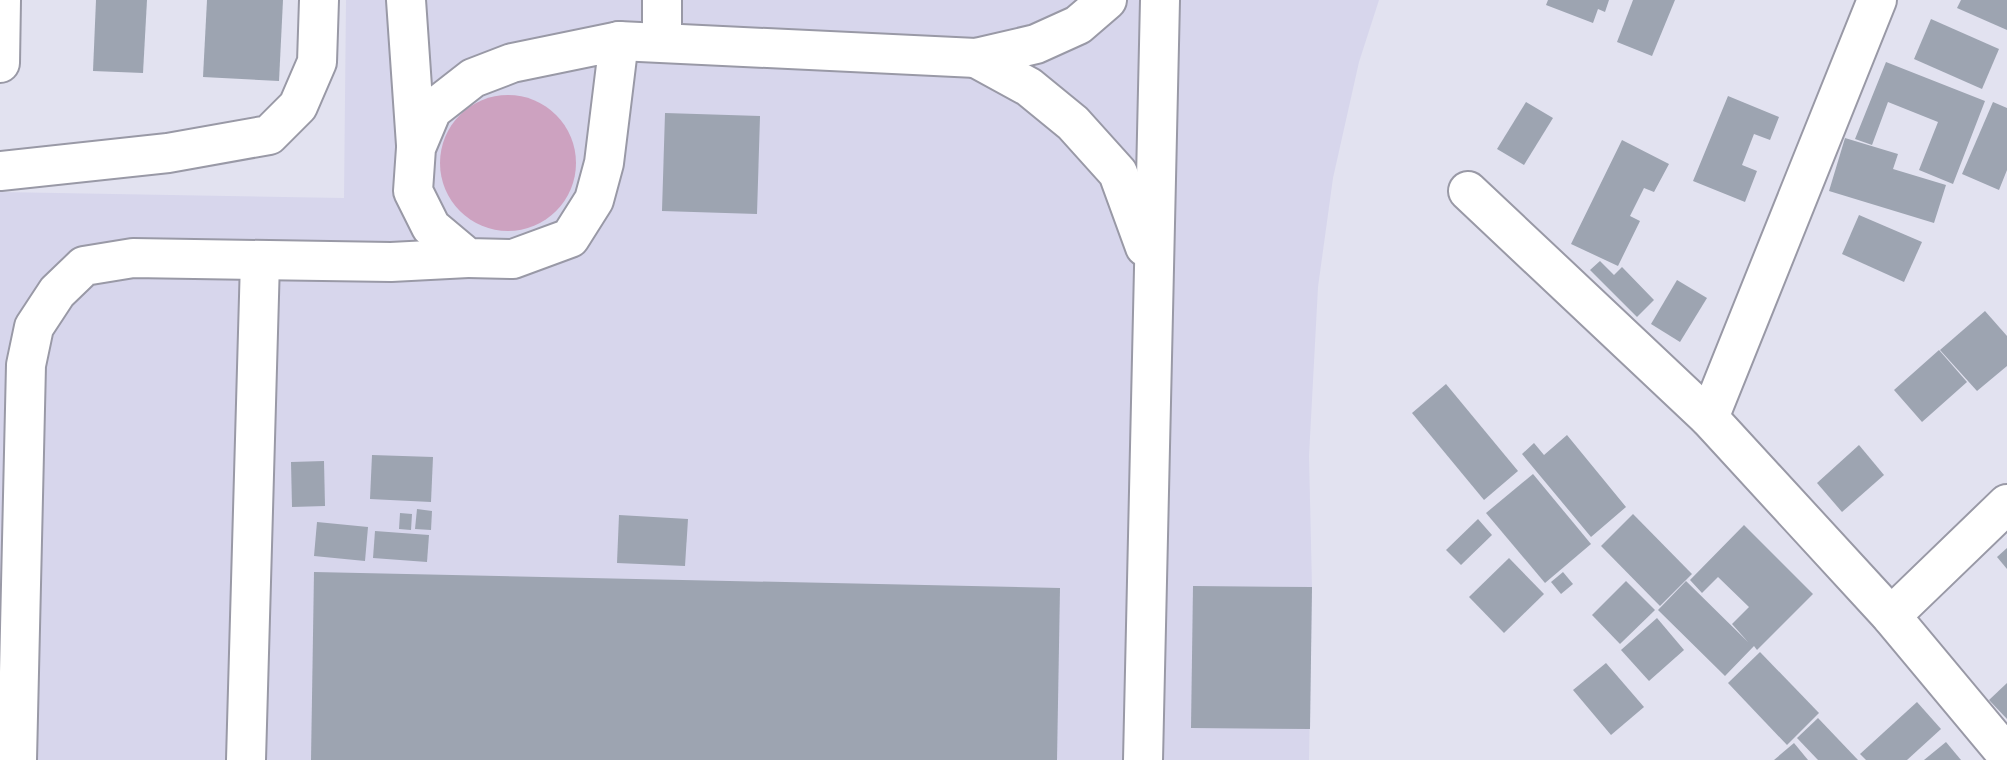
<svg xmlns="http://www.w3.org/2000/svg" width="2007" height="760" font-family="'Work Sans',sans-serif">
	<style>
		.built { fill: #d7d6ec }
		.green { fill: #cda2c0 }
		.building { fill: #9da4b1 }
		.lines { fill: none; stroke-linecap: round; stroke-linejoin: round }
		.minor-casing { stroke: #9999a6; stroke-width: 42 }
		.minor { stroke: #fff; stroke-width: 38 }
	</style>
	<rect width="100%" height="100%" fill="#e2e2f0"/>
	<path class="built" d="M346 0H1379L1359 62 1333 178 1318 287 1309 456 1312 587 1309 760H0V192L344 198Z"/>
	<circle class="green" cx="508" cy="163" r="68"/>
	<g class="building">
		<path d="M96 0H147L143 73 93 71Z"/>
		<path d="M207 0H283L279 81 203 77Z"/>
		<path d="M1548 0H1609L1605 12 1598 9 1593 23 1546 5Z"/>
		<path d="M1633 0H1675L1652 56 1617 42Z"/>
		<path d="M1961 0H2007V30L1957 8Z"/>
		<path d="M1931 19 1999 49 1982 89 1914 59Z"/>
		<path d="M1886 62 1985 101 1953 184 1919 170 1938 122 1888 102 1872 145 1855 139Z"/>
		<path d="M1728 96 1779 117 1770 140 1754 134 1742 165 1757 171 1745 202 1693 181Z"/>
		<path d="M1526 102 1553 118 1524 165 1497 149Z"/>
		<path d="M1993 102 2007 108V170L1999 190 1962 174Z"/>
		<path d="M665 113 760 116 757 214 662 211Z"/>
		<path d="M1845 138 1898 154 1893 169 1946 185 1934 223 1829 191Z"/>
		<path d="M1622 140 1669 164 1654 192 1644 188 1630 216 1640 221 1618 266 1571 244Z"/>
		<path d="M1859 215 1922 242 1904 282 1842 254Z"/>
		<path d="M1600 261 1614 275 1622 267 1654 300 1637 317 1590 270Z"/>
		<path d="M1677 280 1707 298 1680 342 1651 324Z"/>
		<path d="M1985 311 2007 336V366L1977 391 1940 350Z"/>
		<path d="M1939 350 1967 382 1922 422 1894 390Z"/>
		<path d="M1446 384 1518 471 1484 500 1412 413Z"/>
		<path d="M1567 435 1626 507 1591 537 1522 454 1534 443 1544 455Z"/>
		<path d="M1859 445 1884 475 1842 512 1817 483Z"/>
		<path d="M372 455 433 457 431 502 370 499Z"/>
		<path d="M324 461 325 506 292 507 291 462Z"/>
		<path d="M1533 474 1591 544 1545 583 1486 513Z"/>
		<path d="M417 509 432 511 431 530 415 529Z"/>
		<path d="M400 513 412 514 411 530 399 529Z"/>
		<path d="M1633 514 1692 574 1660 606 1601 546Z"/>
		<path d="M619 515 688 519 685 566 617 563Z"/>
		<path d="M1478 519 1492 535 1461 565 1446 550Z"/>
		<path d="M317 522 368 527 365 561 314 556Z"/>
		<path d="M1744 525 1813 594 1757 650 1754 646 1725 676 1658 610 1686 581 1748 642 1732 624 1749 607 1718 577 1702 593 1690 580Z"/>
		<path d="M375 531 429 535 427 562 373 558Z"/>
		<path d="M2007 548V569L1997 557Z"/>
		<path d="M1509 558 1544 594 1504 633 1469 597Z"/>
		<path d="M314 572 1060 588 1057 760H311Z"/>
		<path d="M1563 572 1573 584 1561 594 1551 582Z"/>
		<path d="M1626 581 1655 610 1620 644 1592 615Z"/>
		<path d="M1193 586 1312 587 1310 729 1191 728Z"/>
		<path d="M1657 618 1684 650 1649 681 1621 650Z"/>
		<path d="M1760 652 1819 713 1787 745 1728 683Z"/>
		<path d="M1606 663 1644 707 1611 735 1573 690Z"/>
		<path d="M2007 683V719L1989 700Z"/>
		<path d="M1917 702 1941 729 1907 760H1866L1860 754Z"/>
		<path d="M1818 718 1858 760H1818L1797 738Z"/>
		<path d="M1946 742 1961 760H1924Z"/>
		<path d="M1794 743 1808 760H1774Z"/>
	</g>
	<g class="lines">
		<defs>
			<g id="minor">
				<path d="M406 0 416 145"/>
				<path d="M619 41 604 163 594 200 570 238 513 259 468 258 431 227 413 191 416 148 432 110 473 78 512 63Z"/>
				<path d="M619 41 976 58 1036 44 1078 25 1107 0"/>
				<path d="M662 41V0"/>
				<path d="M976 58 1029 87 1073 123 1118 173 1145 247"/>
				<path d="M0 63 1 0"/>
				<path d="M0 171 168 153 269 135 298 106 317 62 319 0"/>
				<path d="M1468 191 1709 418 1891 616 2007 755"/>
				<path d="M1709 418 1877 0"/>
				<path d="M1891 616 2007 504"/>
				<path d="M17 760 26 365 34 327 57 292 84 266 133 258 391 262 468 258"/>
				<path d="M246 760 260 261"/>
				<path d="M1143 760 1160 0"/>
			</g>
		</defs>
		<use href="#minor" class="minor-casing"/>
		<use href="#minor" class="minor"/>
	</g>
</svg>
